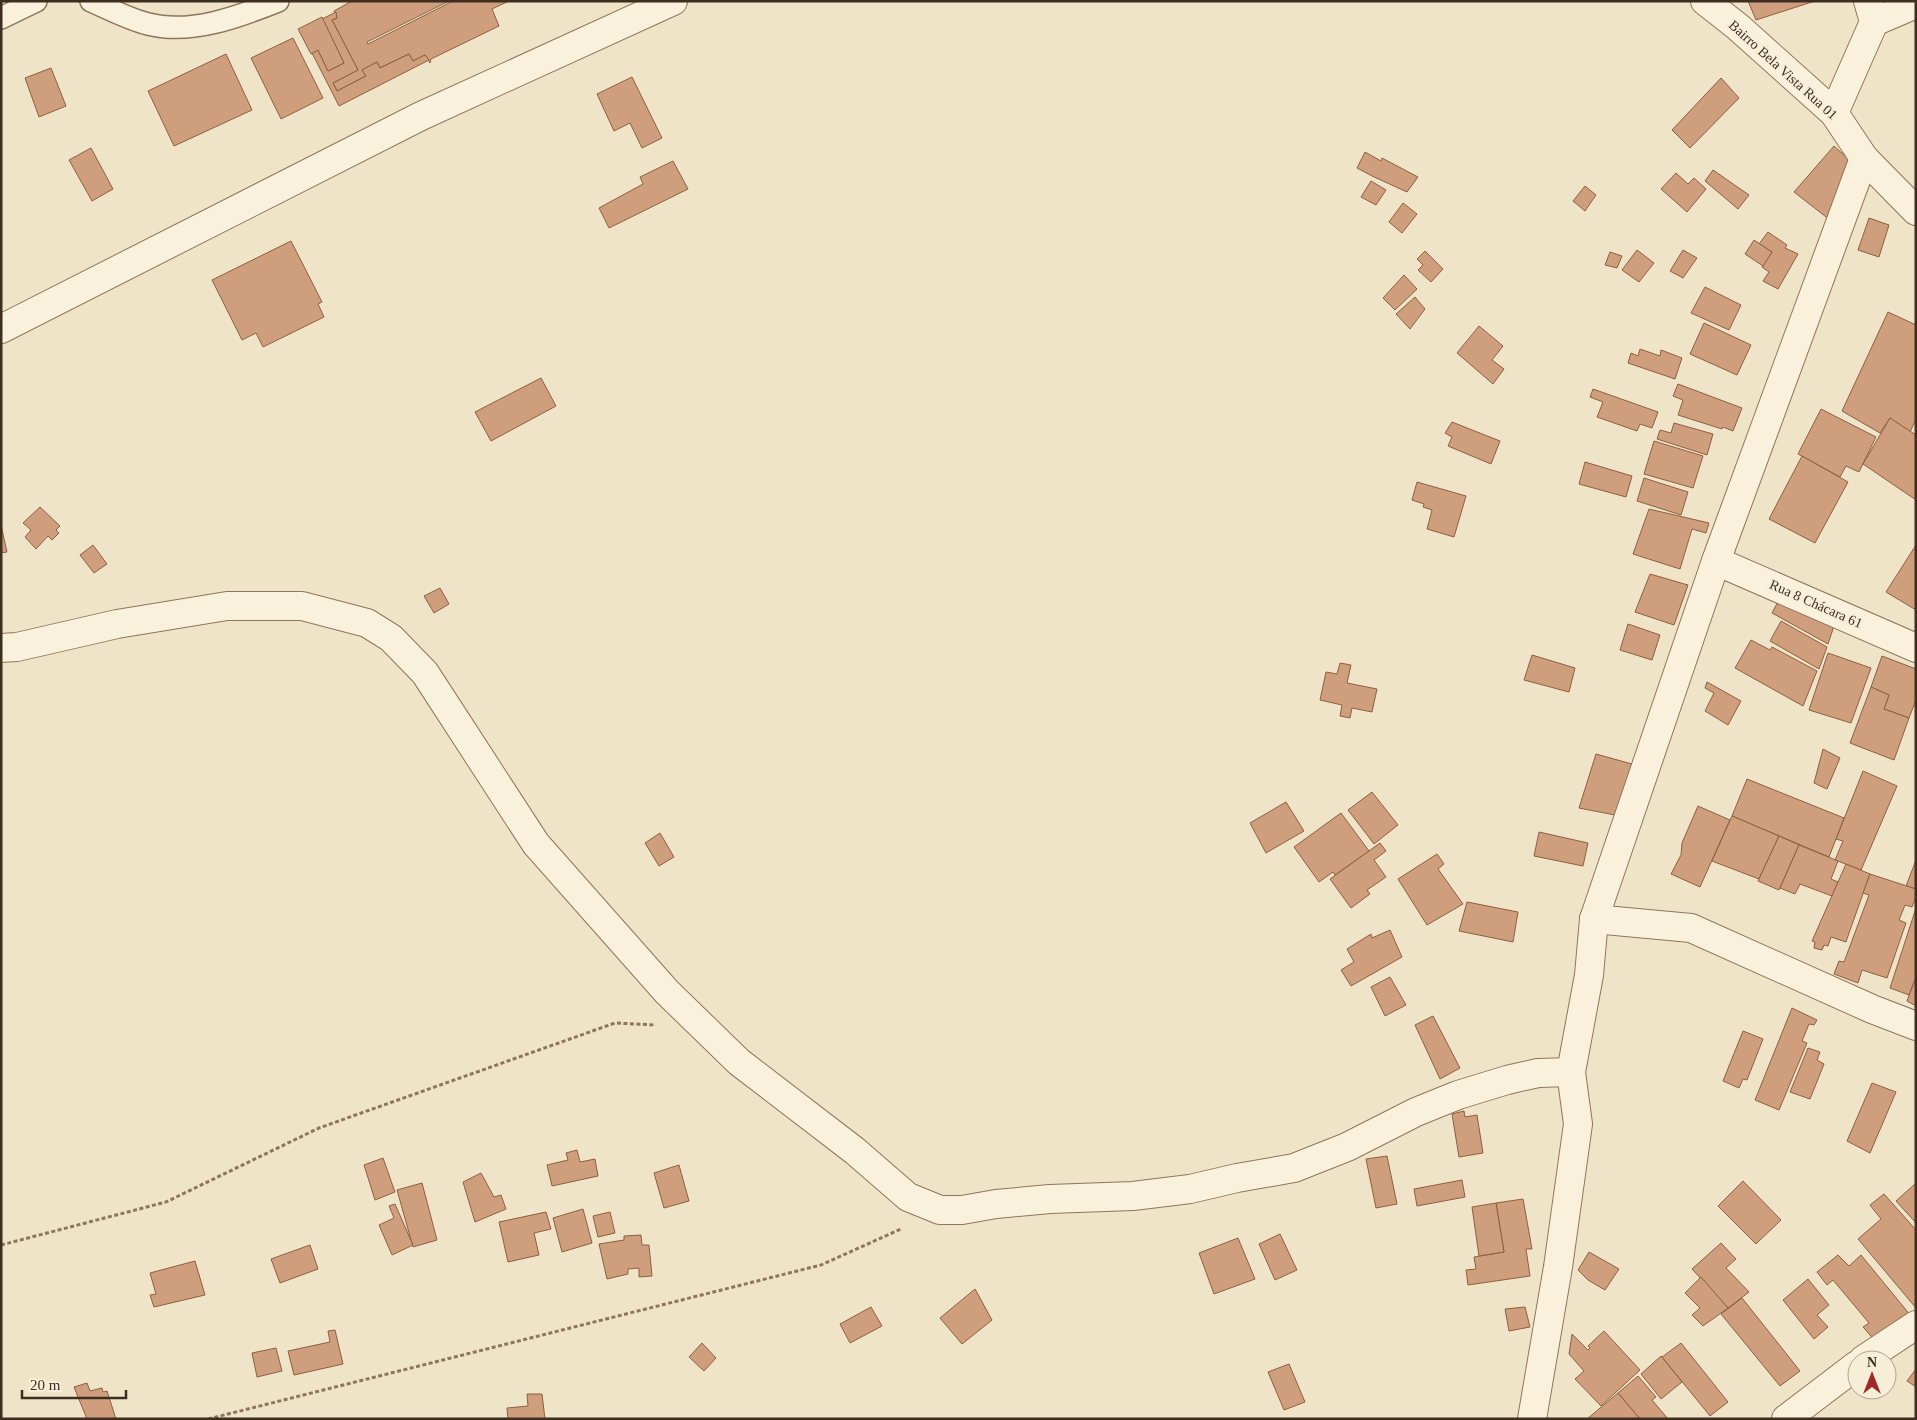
<svg xmlns="http://www.w3.org/2000/svg" width="1917" height="1420" font-family="'Times New Roman',serif">
	<style>
		.building { fill: #cf9f7d; stroke: #8d5f41 }
		.lines { fill: none; stroke-linecap: round; stroke-linejoin: round }
		.service-casing { stroke: #8d765c; stroke-width: 24 }
		.minor-casing { stroke: #8d765c; stroke-width: 30 }
		.path { stroke: #8d765c; stroke-width: 3; stroke-dasharray: 4 2.5; stroke-linecap: butt }
		.service { stroke: #faf1dc; stroke-width: 21 }
		.minor { stroke: #faf1dc; stroke-width: 28 }
		.labels { text-anchor: middle; dominant-baseline: central; stroke-width: 4.5; stroke-linejoin: round; paint-order: stroke }
		.street-label { font-size: 14px; fill: #3d2e20; stroke: #f7eed8 }
	</style>
	<rect width="100%" height="100%" fill="#f0e4c8"/>
	<g class="building">
		<path d="M352 1H449L367 42 368 44 453 1H509L492 9 499 26 431 59 430 63 425 55 413 61 409 54 380 68 377 62 362 70 366 76 337 91 333 83 358 70 332 20 337 18 334 11Z"/>
		<path d="M1748 1H1815L1756 20Z"/>
		<path d="M336 12 337 18 332 20 358 70 333 83 337 91 366 76 362 70 377 62 380 68 409 54 413 61 425 55 429 60 339 106 312 53 318 50 328 71 344 63 322 19Z"/>
		<path d="M322 17 344 63 328 71 318 50 311 54 298 29Z"/>
		<path d="M293 38 323 98 281 119 251 58Z"/>
		<path d="M226 54 252 110 174 146 148 91Z"/>
		<path d="M51 68 66 106 39 117 25 78Z"/>
		<path d="M632 77 662 138 642 148 630 123 614 131 597 94Z"/>
		<path d="M1721 78 1739 98 1690 148 1672 130Z"/>
		<path d="M1834 146 1854 164 1830 220 1794 192Z"/>
		<path d="M91 148 113 189 92 201 69 160Z"/>
		<path d="M1365 152 1381 161 1382 158 1418 177 1407 192 1372 176 1357 168Z"/>
		<path d="M673 161 688 189 609 228 599 208 643 184 640 177Z"/>
		<path d="M1713 170 1749 195 1738 209 1705 181Z"/>
		<path d="M1676 173 1688 184 1694 178 1706 189 1687 212 1661 189Z"/>
		<path d="M1371 181 1386 190 1376 205 1361 197Z"/>
		<path d="M1585 186 1596 195 1585 211 1573 201Z"/>
		<path d="M1403 203 1417 214 1402 233 1389 222Z"/>
		<path d="M1869 218 1889 225 1879 257 1858 250Z"/>
		<path d="M1768 232 1787 245 1785 248 1798 254 1778 289 1763 281 1769 272 1762 267 1772 252 1759 244Z"/>
		<path d="M1754 240 1772 252 1763 266 1745 254Z"/>
		<path d="M291 241 322 302 318 304 324 317 263 347 256 333 242 340 212 280Z"/>
		<path d="M1637 250 1654 263 1639 282 1622 270Z"/>
		<path d="M1683 250 1697 258 1683 278 1670 271Z"/>
		<path d="M1425 251 1443 269 1431 282 1418 270 1423 265 1417 259Z"/>
		<path d="M1610 252 1622 256 1617 268 1605 265Z"/>
		<path d="M1404 275 1417 289 1395 310 1383 298Z"/>
		<path d="M1705 287 1741 305 1729 330 1691 313Z"/>
		<path d="M1415 297 1425 309 1410 329 1396 314Z"/>
		<path d="M1888 312 1916 325V419L1910 432 1890 418 1880 433 1842 411Z"/>
		<path d="M1704 323 1751 345 1737 375 1690 354Z"/>
		<path d="M1479 326 1503 346 1492 360 1504 369 1493 384 1457 353Z"/>
		<path d="M1640 349 1660 356 1661 350 1682 358 1675 379 1628 363 1631 353 1638 356Z"/>
		<path d="M541 378 556 406 491 441 475 412Z"/>
		<path d="M1678 384 1742 408 1733 431 1723 427 1722 429 1678 415 1683 400 1673 396Z"/>
		<path d="M1593 389 1658 412 1652 428 1640 424 1637 431 1597 417 1603 402 1590 397Z"/>
		<path d="M1821 409 1876 437 1859 472 1846 466 1840 477 1798 454Z"/>
		<path d="M1890 418 1916 435V500L1863 464Z"/>
		<path d="M1452 422 1500 441 1491 464 1448 446 1452 437 1445 433Z"/>
		<path d="M1674 423 1713 434 1707 455 1657 439 1660 430 1671 433Z"/>
		<path d="M1654 441 1703 456 1693 488 1644 474Z"/>
		<path d="M1802 456 1848 482 1815 543 1769 519Z"/>
		<path d="M1585 462 1632 476 1626 497 1579 484Z"/>
		<path d="M1644 478 1688 492 1681 515 1637 501Z"/>
		<path d="M1417 482 1466 496 1454 537 1427 529 1432 510 1423 507 1424 504 1412 500Z"/>
		<path d="M40 507 60 526 56 530 59 533 52 540 48 536 36 549 25 537 31 530 23 523Z"/>
		<path d="M1649 509 1709 523 1706 533 1692 529 1680 569 1633 554Z"/>
		<path d="M1 525 7 552 1 553Z"/>
		<path d="M93 545 107 564 94 573 80 555Z"/>
		<path d="M1916 545V610L1886 592Z"/>
		<path d="M1650 574 1688 585 1674 625 1635 612Z"/>
		<path d="M440 588 449 604 434 613 424 596Z"/>
		<path d="M1784 590 1836 620 1828 644 1772 613Z"/>
		<path d="M1781 621 1827 647 1819 669 1770 641Z"/>
		<path d="M1628 624 1660 635 1652 660 1620 650Z"/>
		<path d="M1751 640 1770 650 1772 647 1817 671 1803 706 1735 668Z"/>
		<path d="M1828 653 1871 668 1851 723 1809 710Z"/>
		<path d="M1532 655 1575 668 1569 692 1524 680Z"/>
		<path d="M1882 656 1916 669V700L1909 718 1884 709 1889 695 1871 687Z"/>
		<path d="M1340 663 1351 665 1347 683 1377 689 1372 712 1352 708 1350 718 1340 716 1342 705 1320 700 1326 672 1337 674Z"/>
		<path d="M1707 682 1741 701 1728 725 1705 711 1714 693 1705 688Z"/>
		<path d="M1871 687 1889 695 1884 709 1909 718 1894 760 1850 743Z"/>
		<path d="M1823 749 1840 758 1827 789 1814 783Z"/>
		<path d="M1596 754 1632 764 1620 816 1579 808Z"/>
		<path d="M1863 771 1897 786 1861 870 1835 860 1843 841 1836 839Z"/>
		<path d="M1747 779 1844 818 1829 857 1732 816Z"/>
		<path d="M1372 792 1398 825 1374 844 1348 810Z"/>
		<path d="M1286 802 1304 831 1266 853 1250 823Z"/>
		<path d="M1698 806 1730 820 1700 887 1671 874 1681 855 1682 843Z"/>
		<path d="M1341 813 1369 851 1335 875 1333 872 1319 882 1294 847Z"/>
		<path d="M1732 816 1779 836 1759 879 1712 861Z"/>
		<path d="M1539 832 1588 843 1583 866 1534 856Z"/>
		<path d="M660 833 674 857 659 866 645 843Z"/>
		<path d="M1779 836 1799 845 1779 890 1758 881Z"/>
		<path d="M1380 843 1386 851 1374 860 1386 877 1367 890 1370 894 1351 908 1330 879Z"/>
		<path d="M1799 845 1838 861 1831 879 1838 882 1832 896 1800 884 1795 894 1780 888Z"/>
		<path d="M1437 854 1444 864 1438 869 1463 904 1427 925 1398 879Z"/>
		<path d="M1916 860V889L1906 886Z"/>
		<path d="M1846 864 1870 874 1849 933 1846 942 1831 937 1828 946 1824 945 1822 950 1814 948 1815 942 1812 941Z"/>
		<path d="M1870 874 1916 889V897L1912 907 1905 905 1899 920 1906 923 1887 978 1862 970 1858 983 1834 974 1839 961 1844 962 1869 895 1863 893Z"/>
		<path d="M1467 902 1518 912 1513 942 1459 931Z"/>
		<path d="M1916 908V977L1909 995 1890 988Z"/>
		<path d="M1390 930 1402 957 1351 986 1341 970 1354 962 1347 949 1371 934 1372 938Z"/>
		<path d="M1390 977 1406 1005 1385 1016 1371 987Z"/>
		<path d="M1916 977V1006L1907 1001Z"/>
		<path d="M1792 1008 1817 1020 1814 1025 1809 1024 1802 1041 1807 1043 1779 1110 1755 1100Z"/>
		<path d="M1433 1016 1460 1068 1440 1079 1415 1025Z"/>
		<path d="M1743 1031 1763 1039 1747 1080 1743 1079 1739 1088 1723 1081Z"/>
		<path d="M1808 1048 1820 1052 1817 1060 1824 1064 1810 1099 1790 1092Z"/>
		<path d="M1872 1083 1896 1092 1870 1153 1847 1141Z"/>
		<path d="M1464 1111 1465 1117 1477 1115 1483 1153 1459 1157 1452 1114Z"/>
		<path d="M577 1150 580 1162 595 1159 598 1176 552 1186 547 1165 568 1160 566 1153Z"/>
		<path d="M1387 1156 1397 1204 1376 1208 1366 1159Z"/>
		<path d="M383 1158 395 1192 375 1200 364 1165Z"/>
		<path d="M679 1165 689 1201 664 1208 654 1173Z"/>
		<path d="M481 1173 494 1197 501 1195 506 1209 475 1222 463 1182Z"/>
		<path d="M1462 1180 1465 1197 1417 1206 1414 1189Z"/>
		<path d="M1743 1181 1781 1220 1756 1244 1718 1206Z"/>
		<path d="M422 1183 437 1240 413 1247 397 1190Z"/>
		<path d="M1916 1183V1223L1896 1201Z"/>
		<path d="M1884 1194 1916 1230V1308L1858 1239 1881 1219 1870 1205Z"/>
		<path d="M1523 1199 1532 1249H1526L1530 1276 1468 1285 1466 1270 1476 1269 1474 1257 1504 1252 1496 1203Z"/>
		<path d="M1496 1203 1504 1252 1479 1256 1472 1207Z"/>
		<path d="M395 1204 413 1245 392 1255 379 1225 394 1218 389 1206Z"/>
		<path d="M583 1209 592 1243 562 1252 553 1218Z"/>
		<path d="M546 1212 551 1229 534 1233 539 1255 508 1262 499 1222Z"/>
		<path d="M610 1212 615 1233 598 1237 593 1216Z"/>
		<path d="M1280 1234 1297 1270 1275 1280 1259 1244Z"/>
		<path d="M641 1235 642 1245H649L652 1276 639 1277V1268L628 1269V1274L607 1279 599 1244 624 1240V1236Z"/>
		<path d="M1238 1238 1255 1279 1214 1294 1199 1253Z"/>
		<path d="M1721 1243 1736 1259 1726 1268 1749 1292 1728 1308 1692 1269Z"/>
		<path d="M310 1245 318 1269 280 1283 271 1259Z"/>
		<path d="M1589 1252 1619 1269 1605 1290 1588 1280 1578 1270Z"/>
		<path d="M1838 1255 1849 1266 1861 1255 1911 1316 1878 1344 1863 1327 1869 1323 1833 1280 1827 1285 1817 1272Z"/>
		<path d="M195 1261 205 1295 154 1307 150 1295 156 1294 150 1273Z"/>
		<path d="M1701 1277 1728 1308 1703 1326 1692 1315 1700 1308 1685 1293Z"/>
		<path d="M1808 1279 1829 1305 1817 1315 1828 1327 1814 1339 1783 1300Z"/>
		<path d="M975 1289 992 1320 962 1344 940 1318Z"/>
		<path d="M1742 1298 1800 1371 1780 1386 1721 1314Z"/>
		<path d="M871 1307 882 1326 850 1343 840 1324Z"/>
		<path d="M1525 1307 1530 1327 1509 1331 1505 1309Z"/>
		<path d="M335 1330 343 1364 294 1375 288 1351 330 1342 328 1331Z"/>
		<path d="M1604 1331 1640 1370 1601 1406 1575 1379 1584 1371 1569 1354 1572 1334 1588 1350 1590 1348 1588 1346Z"/>
		<path d="M702 1343 716 1358 704 1371 689 1357Z"/>
		<path d="M1681 1343 1728 1402 1710 1416 1662 1357Z"/>
		<path d="M276 1348 282 1371 257 1377 252 1353Z"/>
		<path d="M1661 1356 1682 1382 1661 1399 1641 1374Z"/>
		<path d="M1289 1364 1305 1402 1284 1410 1268 1372Z"/>
		<path d="M1916 1369V1387L1907 1381Z"/>
		<path d="M1638 1376 1656 1397 1652 1400 1668 1419H1640L1618 1393Z"/>
		<path d="M87 1383 90 1391 102 1388 103 1392 107 1391 116 1419H87L74 1387Z"/>
		<path d="M1618 1393 1640 1419H1587Z"/>
		<path d="M527 1394H542L545 1419H508L507 1408 528 1406Z"/>
	</g>
	<g class="lines">
		<defs>
			<g id="service">
				<path d="M91 1C110 9 128 19 148 24 191 35 238 17 278 1"/>
				<path d="M1 18 36 1"/>
			</g>
			<g id="minor">
				<path d="M1705 1 1738 27 1834 113 1864 158 1916 211"/>
				<path d="M1868 1 1874 22 1916 4"/>
				<path d="M1834 113 1874 22"/>
				<path d="M1 329 421 116 673 1"/>
				<path d="M1716 561 1916 648"/>
				<path d="M1 648 17 647 117 624 227 606H302L367 623 391 638 425 673 536 844 667 992 739 1062 855 1151 908 1197 940 1210H962L996 1204 1050 1199 1133 1196 1190 1189 1237 1178 1294 1168 1347 1147 1416 1112 1458 1095 1507 1080 1538 1073 1571 1072"/>
				<path d="M1594 919 1691 928 1872 1009 1916 1026"/>
				<path d="M1863 1360 1916 1325"/>
				<path d="M1532 1419 1558 1267 1578 1124 1571 1072 1589 975 1594 919 1716 561 1864 158"/>
				<path d="M1786 1419 1857 1365"/>
			</g>
		</defs>
		<use href="#service" class="service-casing"/>
		<use href="#minor" class="minor-casing"/>
		<g class="path">
			<path d="M1 1245 166 1202 319 1128 615 1023 656 1025"/>
			<path d="M208 1419 821 1265 901 1229"/>
		</g>
		<use href="#service" class="service"/>
		<use href="#minor" class="minor"/>
	</g>
	<g class="labels">
		<g class="street-label">
			<text transform="translate(1783 70) rotate(42)">Bairro Bela Vista Rua 01</text>
			<text transform="translate(1816 604) rotate(24)">Rua 8 Chácara 61</text>
		</g>
	</g>
	<rect width="1917" height="1420" fill="none" stroke="#3d2e20" stroke-width="5"/>
	<g transform="translate(1872 1375)"><circle r="24" fill="#f7eed8" stroke="#ada18e"/>
	<path d="M0-4L9 19L0 12L-9 19Z" fill="#9e2a2b"/>
	<text y="-8" font-size="14" font-weight="bold" text-anchor="middle" fill="#3d2e20">N</text>
	</g>
	<path d="M22 1390v8h104v-8" fill="none" stroke="#3d2e20" stroke-width="2.5"/>
	<text x="30" y="1390" font-size="15" fill="#3d2e20" stroke="#f7eed8" stroke-width="4" paint-order="stroke">20 m</text>
</svg>
